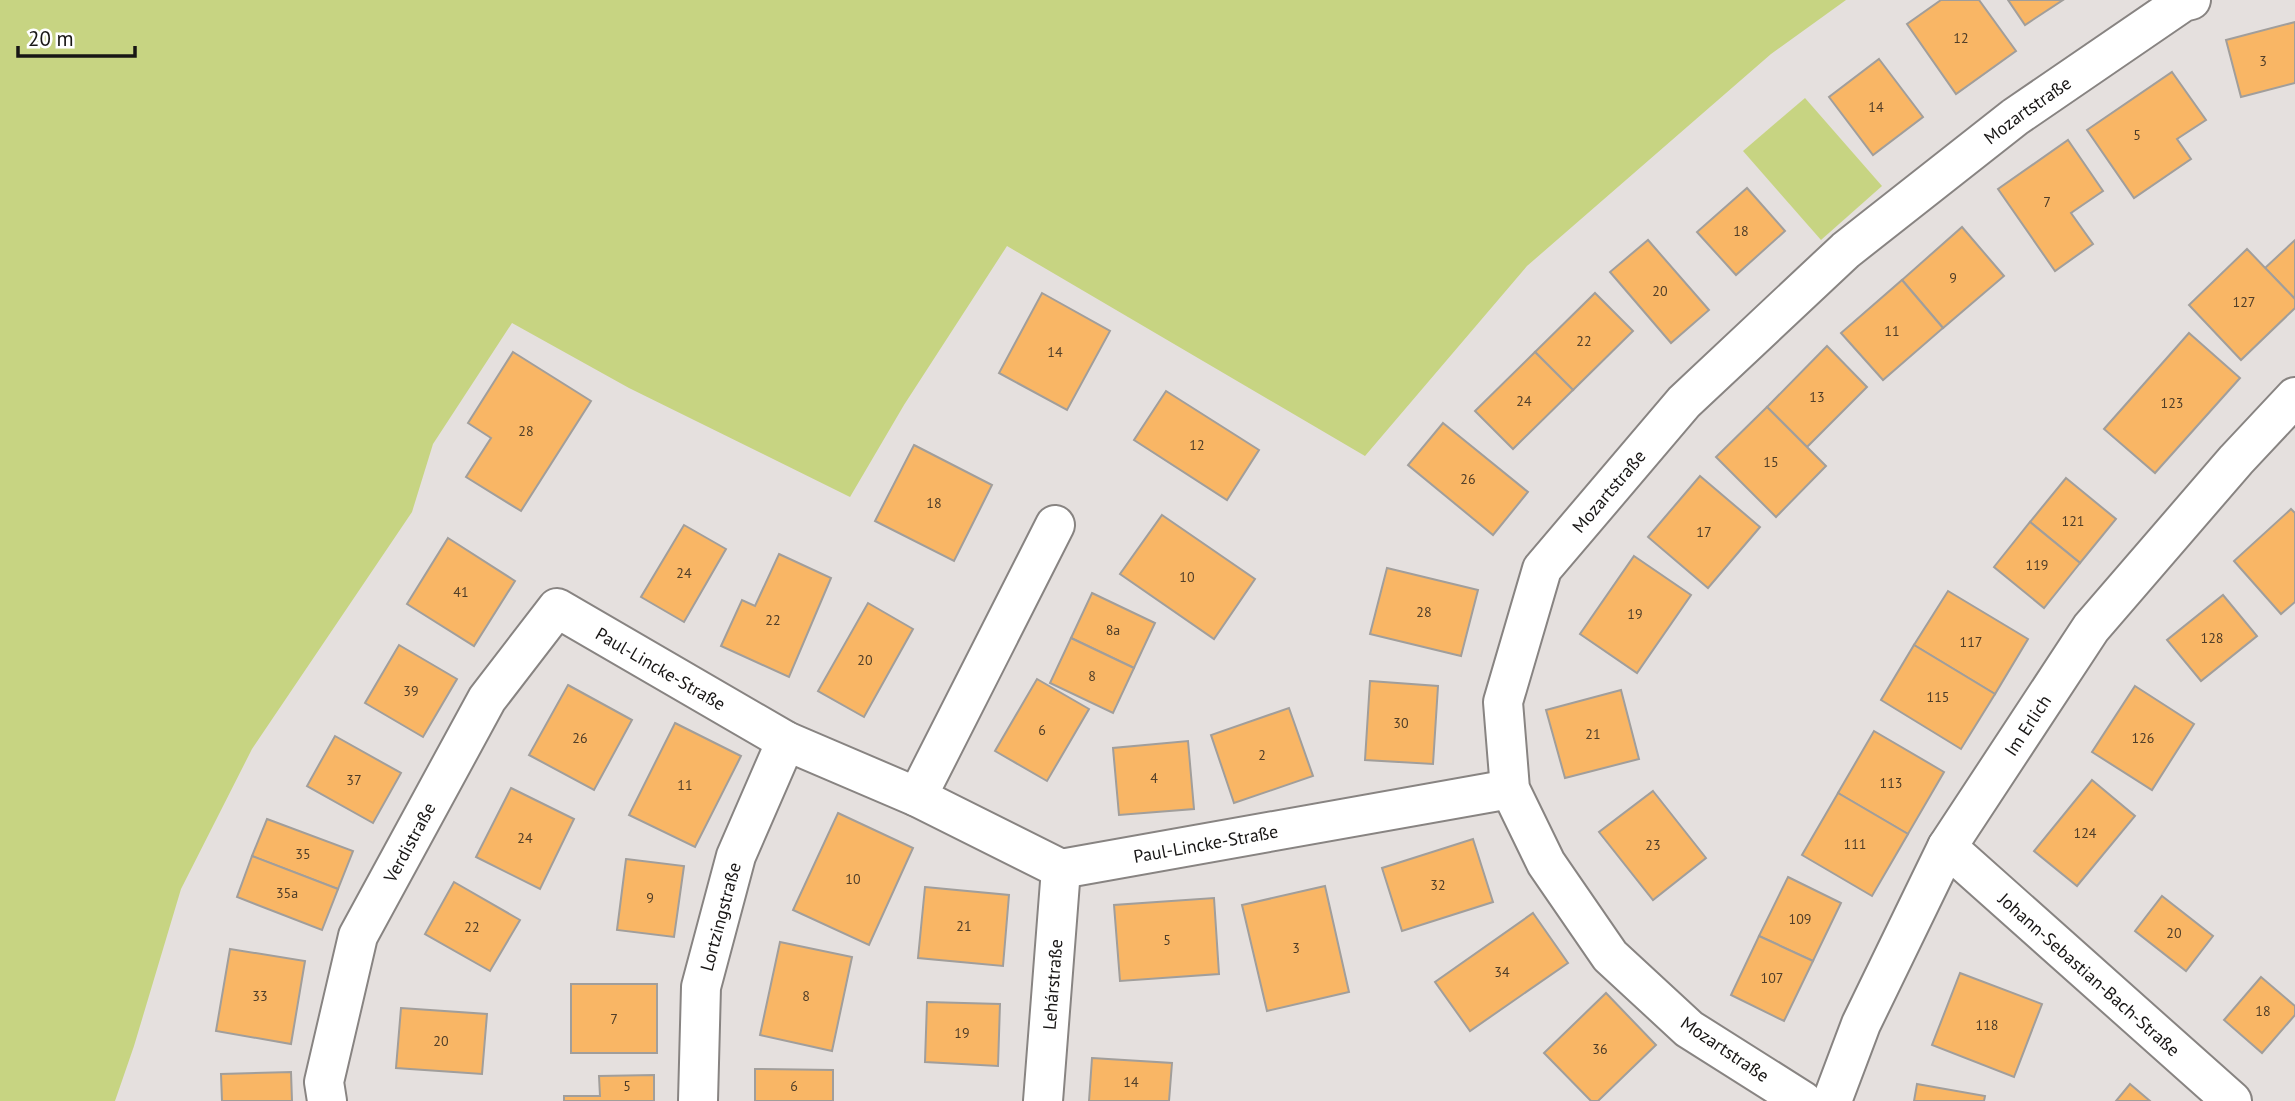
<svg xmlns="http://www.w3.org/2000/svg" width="2295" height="1101" font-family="'PT Sans',sans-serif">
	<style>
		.green { fill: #c7d482 }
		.building { fill: #f9b665; stroke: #a19e9b; stroke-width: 2 }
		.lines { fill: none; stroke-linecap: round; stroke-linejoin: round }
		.minor-casing { stroke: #888482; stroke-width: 42 }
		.minor { stroke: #fff; stroke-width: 38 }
		.labels { text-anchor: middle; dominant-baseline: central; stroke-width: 7; stroke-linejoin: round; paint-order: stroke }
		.number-label { font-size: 14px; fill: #503e29 }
		.street-label { font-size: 18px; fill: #181615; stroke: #fff }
	</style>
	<rect width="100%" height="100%" fill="#e5e0de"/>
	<g class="green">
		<path d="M0 0H1846L1771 54 1527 266 1365 456 1007 246 904 405 850 497 629 388 512 323 433 444 412 512 252 749 181 889 134 1046 115 1101H0Z"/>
		<path d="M1805 98 1882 186 1821 240 1743 151Z"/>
	</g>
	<g class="building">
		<path d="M1941 0H1979L2016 51 1956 94 1907 24Z"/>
		<path d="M2008 0H2063L2025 25Z"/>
		<path d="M2295 22V83L2241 97 2226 40Z"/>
		<path d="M1879 59 1923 117 1873 155 1829 97Z"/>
		<path d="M2172 72 2206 120 2177 139 2191 159 2134 198 2087 130Z"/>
		<path d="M2068 140 2103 191 2071 213 2093 244 2055 271 1998 189Z"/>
		<path d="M1747 188 1785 231 1736 275 1697 232Z"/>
		<path d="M1962 227 2004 276 1943 328 1902 280Z"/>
		<path d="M1648 240 1709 310 1671 343 1610 272Z"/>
		<path d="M2295 240V299L2265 268Z"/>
		<path d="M2247 249 2295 299V308L2241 360 2189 305Z"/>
		<path d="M1902 280 1943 328 1883 380 1841 333Z"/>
		<path d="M1042 293 1110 331 1067 410 999 373Z"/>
		<path d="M1595 293 1633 331 1573 390 1535 352Z"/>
		<path d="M2189 333 2240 378 2155 473 2104 429Z"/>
		<path d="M1827 346 1867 387 1807 447 1767 407Z"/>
		<path d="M513 352 591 401 521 511 466 477 491 438 468 423Z"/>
		<path d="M1535 352 1573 390 1513 449 1475 411Z"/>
		<path d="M1166 391 1259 450 1227 500 1134 440Z"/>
		<path d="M1767 407 1826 466 1776 517 1716 457Z"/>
		<path d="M1443 423 1528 492 1493 535 1408 465Z"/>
		<path d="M914 445 992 485 954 561 875 521Z"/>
		<path d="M1700 476 1760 527 1708 588 1648 537Z"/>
		<path d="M2066 478 2116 519 2080 563 2030 522Z"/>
		<path d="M2291 509 2295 513V602L2281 614 2234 561Z"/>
		<path d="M1162 515 1255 579 1214 639 1120 574Z"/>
		<path d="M2030 522 2080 563 2044 608 1994 567Z"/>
		<path d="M684 525 726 549 684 622 641 597Z"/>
		<path d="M448 538 515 581 474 646 407 604Z"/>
		<path d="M779 554 831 578 789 677 721 646 742 600 755 606Z"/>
		<path d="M1634 556 1691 595 1637 673 1580 634Z"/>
		<path d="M1387 568 1478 590 1461 656 1370 634Z"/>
		<path d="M1948 591 2028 639 1995 694 1914 645Z"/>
		<path d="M1092 593 1155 623 1134 668 1071 638Z"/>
		<path d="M2223 595 2257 636 2201 681 2167 640Z"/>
		<path d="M868 603 913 629 864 717 818 691Z"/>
		<path d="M1071 638 1134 668 1113 713 1050 683Z"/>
		<path d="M399 645 457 679 423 737 365 703Z"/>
		<path d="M1914 645 1995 694 1961 749 1881 700Z"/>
		<path d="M1037 679 1089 709 1047 781 995 751Z"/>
		<path d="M1370 681 1438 686 1433 764 1365 760Z"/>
		<path d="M568 685 632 720 594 790 529 755Z"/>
		<path d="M2135 686 2194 724 2152 790 2092 752Z"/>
		<path d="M1621 690 1639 759 1565 778 1546 710Z"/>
		<path d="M1289 708 1313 776 1234 803 1211 735Z"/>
		<path d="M675 723 741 756 695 847 629 815Z"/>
		<path d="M1874 731 1944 772 1908 834 1838 793Z"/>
		<path d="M335 736 401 773 373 823 307 786Z"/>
		<path d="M1188 741 1194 809 1119 815 1113 748Z"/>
		<path d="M2092 780 2135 816 2077 886 2034 851Z"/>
		<path d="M511 788 574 819 540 889 476 857Z"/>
		<path d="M1653 791 1706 858 1653 900 1599 832Z"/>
		<path d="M1838 793 1908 834 1872 896 1802 855Z"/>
		<path d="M838 813 913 848 869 945 793 910Z"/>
		<path d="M267 819 353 851 338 889 252 856Z"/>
		<path d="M1473 839 1493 902 1402 931 1382 868Z"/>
		<path d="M252 856 338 889 322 930 237 897Z"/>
		<path d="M626 859 684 866 674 937 617 930Z"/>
		<path d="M1788 877 1841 903 1813 961 1759 936Z"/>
		<path d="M454 882 520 920 490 971 425 934Z"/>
		<path d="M1325 886 1349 992 1267 1011 1242 905Z"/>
		<path d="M925 887 1009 895 1003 966 918 958Z"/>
		<path d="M2162 896 2213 936 2186 971 2135 931Z"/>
		<path d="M1214 898 1219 974 1120 981 1114 905Z"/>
		<path d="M1533 913 1568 963 1470 1031 1435 982Z"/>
		<path d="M1759 936 1813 961 1784 1021 1731 995Z"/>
		<path d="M780 942 852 957 832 1051 760 1035Z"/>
		<path d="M230 949 305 961 291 1044 216 1031Z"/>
		<path d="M1960 973 2042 1004 2014 1077 1932 1045Z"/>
		<path d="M2261 977 2295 1006V1015L2262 1053 2224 1020Z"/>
		<rect x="571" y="984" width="86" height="69"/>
		<path d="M1606 993 1656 1045 1598 1101H1591L1544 1053Z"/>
		<path d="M927 1002 1000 1004 998 1066 925 1062Z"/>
		<path d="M401 1008 487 1014 482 1074 396 1068Z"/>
		<path d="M1092 1058 1172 1063 1169 1101H1089Z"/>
		<path d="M755 1069 833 1070V1101H755Z"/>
		<path d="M291 1072 292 1101H222L221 1074Z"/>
		<path d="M654 1075V1101H564V1096H600L599 1076Z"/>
		<path d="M1917 1084 1985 1096 1984 1101H1914Z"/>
		<path d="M2130 1084 2150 1101H2116Z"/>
	</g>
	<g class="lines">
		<defs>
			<g id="minor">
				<path d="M917 797 1055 525"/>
				<path id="s1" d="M1947 847 2232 1101"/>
				<path id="s2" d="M327 1101 324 1082 358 936 487 699 557 608 786 741 917 797 1061 869 1510 789"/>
				<path id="s3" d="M698 1101 701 987 736 856 786 741"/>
				<path id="s4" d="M1043 1101 1061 869"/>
				<path id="s5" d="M1803 1101 1689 1029 1610 956 1546 863 1510 789 1503 702 1542 569 1684 402 1846 250 2015 117 2183 2 2191 0"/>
				<path id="s6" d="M1832 1101 1861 1024 1947 847 2091 628 2236 460 2295 397"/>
			</g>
		</defs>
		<use href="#minor" class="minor-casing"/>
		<use href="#minor" class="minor"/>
	</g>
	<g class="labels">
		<g class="number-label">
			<text x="1961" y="38">12</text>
			<text x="2263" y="61">3</text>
			<text x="1876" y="107">14</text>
			<text x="2137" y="135">5</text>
			<text x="2047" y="202">7</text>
			<text x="1741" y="231">18</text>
			<text x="1953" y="278">9</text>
			<text x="1660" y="291">20</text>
			<text x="2244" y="302">127</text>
			<text x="1892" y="331">11</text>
			<text x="1584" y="341">22</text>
			<text x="1055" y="352">14</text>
			<text x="1817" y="397">13</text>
			<text x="1524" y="401">24</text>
			<text x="2172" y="403">123</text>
			<text x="526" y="431">28</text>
			<text x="1197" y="445">12</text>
			<text x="1771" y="462">15</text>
			<text x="1468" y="479">26</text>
			<text x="934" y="503">18</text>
			<text x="2073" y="521">121</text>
			<text x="1704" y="532">17</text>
			<text x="2037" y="565">119</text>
			<text x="684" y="573">24</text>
			<text x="1187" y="577">10</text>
			<text x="461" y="592">41</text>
			<text x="1424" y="612">28</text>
			<text x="1635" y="614">19</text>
			<text x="773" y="620">22</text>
			<text x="1113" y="630">8a</text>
			<text x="2212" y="638">128</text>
			<text x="1971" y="642">117</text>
			<text x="865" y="660">20</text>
			<text x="1092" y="676">8</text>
			<text x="411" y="691">39</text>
			<text x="1938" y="697">115</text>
			<text x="1401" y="723">30</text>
			<text x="1042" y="730">6</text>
			<text x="1593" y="734">21</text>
			<text x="580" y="738">26</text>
			<text x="2143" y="738">126</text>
			<text x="1262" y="755">2</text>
			<text x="1154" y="778">4</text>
			<text x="354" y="780">37</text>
			<text x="1891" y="783">113</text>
			<text x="685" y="785">11</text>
			<text x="2085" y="833">124</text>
			<text x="525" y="838">24</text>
			<text x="1855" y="844">111</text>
			<text x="1653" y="845">23</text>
			<text x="303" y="854">35</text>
			<text x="853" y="879">10</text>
			<text x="1438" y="885">32</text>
			<text x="287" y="893">35a</text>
			<text x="650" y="898">9</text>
			<text x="1800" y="919">109</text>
			<text x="964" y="926">21</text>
			<text x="472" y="927">22</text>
			<text x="2174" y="933">20</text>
			<text x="1167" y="940">5</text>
			<text x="1296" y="948">3</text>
			<text x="1502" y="972">34</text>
			<text x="1772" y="978">107</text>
			<text x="260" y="996">33</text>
			<text x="806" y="996">8</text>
			<text x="2263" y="1011">18</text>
			<text x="614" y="1019">7</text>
			<text x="1987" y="1025">118</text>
			<text x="962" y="1033">19</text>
			<text x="441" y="1041">20</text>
			<text x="1600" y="1049">36</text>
			<text x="1131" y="1082">14</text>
			<text x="627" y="1086">5</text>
			<text x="794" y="1086">6</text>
		</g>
		<g class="street-label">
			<text stroke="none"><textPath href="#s5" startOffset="1334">Mozartstraße</textPath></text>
			<text stroke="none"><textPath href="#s5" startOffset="766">Mozartstraße</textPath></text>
			<text stroke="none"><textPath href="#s2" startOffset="674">Paul-Lincke-Straße</textPath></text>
			<text stroke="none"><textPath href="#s6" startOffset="425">Im Erlich</textPath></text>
			<text stroke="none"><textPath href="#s2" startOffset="276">Verdistraße</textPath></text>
			<text stroke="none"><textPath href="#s2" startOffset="1269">Paul-Lincke-Straße</textPath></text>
			<text stroke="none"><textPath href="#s3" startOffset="187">Lortzingstraße</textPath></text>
			<text stroke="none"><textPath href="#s1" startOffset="191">Johann-Sebastian-Bach-Straße</textPath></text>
			<text stroke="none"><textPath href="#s4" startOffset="117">Lehárstraße</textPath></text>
			<text transform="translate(1725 1049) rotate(34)">Mozartstraße</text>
		</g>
	</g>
	<path d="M18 46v10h117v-10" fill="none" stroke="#181615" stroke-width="3.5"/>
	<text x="28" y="46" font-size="21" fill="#181615" stroke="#ffffff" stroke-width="5" paint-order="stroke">20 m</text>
</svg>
